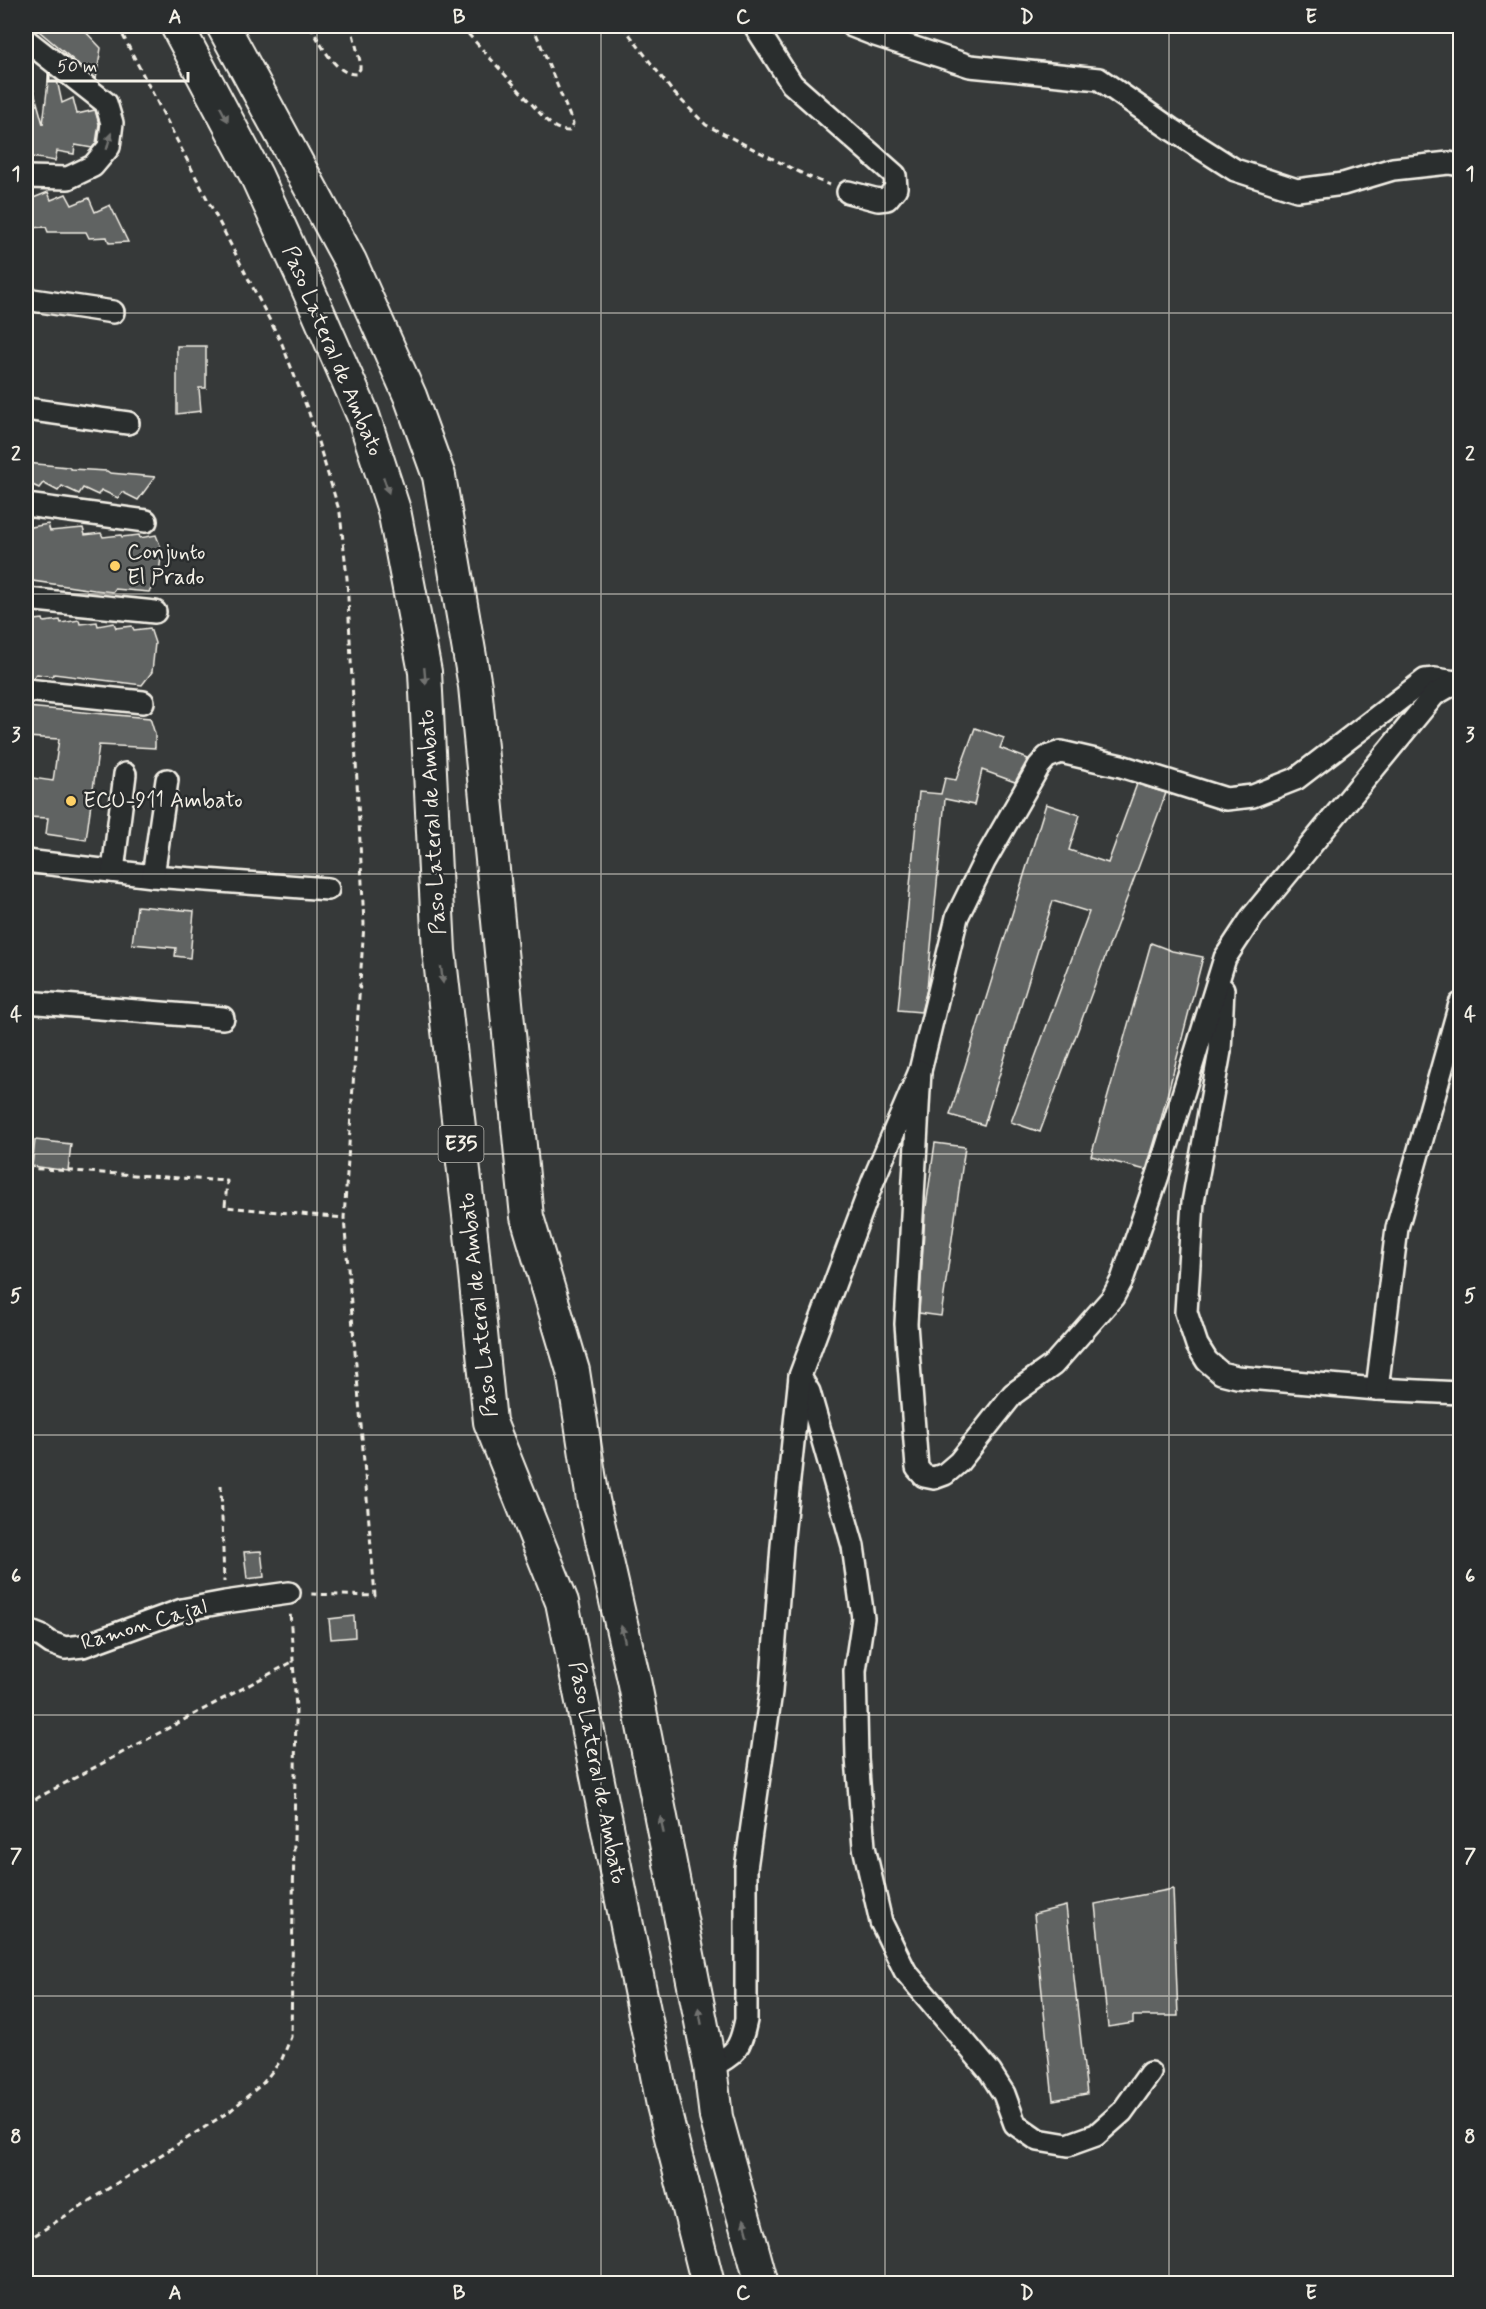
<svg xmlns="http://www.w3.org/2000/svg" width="1486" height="2309" font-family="Mynerve,sans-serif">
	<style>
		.building { fill: #616362; stroke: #f4f1e8; stroke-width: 1.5 }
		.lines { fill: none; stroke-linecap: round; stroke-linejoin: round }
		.minor-casing { stroke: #f4f1e8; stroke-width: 26 }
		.highway-casing { stroke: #f4f1e8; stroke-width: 36 }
		.path { stroke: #f4f1e8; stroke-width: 3; stroke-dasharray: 6 4.5; stroke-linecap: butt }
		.minor { stroke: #2a2d2e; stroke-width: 21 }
		.highway { stroke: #2a2d2e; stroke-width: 32 }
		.oneway { fill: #71726f }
		.grid { fill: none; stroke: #f4f1e8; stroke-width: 1.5; stroke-opacity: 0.55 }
		.poi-dot { fill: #ffd166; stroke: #2a2d2e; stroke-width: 2 }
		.labels { text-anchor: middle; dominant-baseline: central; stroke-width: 5; stroke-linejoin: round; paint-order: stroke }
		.shield { fill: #2a2d2e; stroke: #b7b6b0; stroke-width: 1.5 }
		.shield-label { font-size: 21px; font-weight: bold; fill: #f4f1e8 }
		.street-label { font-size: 22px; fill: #f4f1e8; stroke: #2a2d2e }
		.poi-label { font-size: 22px; fill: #f4f1e8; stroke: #2a2d2e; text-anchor: start }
		.neatline { fill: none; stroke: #f4f1e8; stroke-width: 2 }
		.grid-label { font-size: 20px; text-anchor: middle; font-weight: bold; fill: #f4f1e8 }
	</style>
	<rect width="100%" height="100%" fill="#363939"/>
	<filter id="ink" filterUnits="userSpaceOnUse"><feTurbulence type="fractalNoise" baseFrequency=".0167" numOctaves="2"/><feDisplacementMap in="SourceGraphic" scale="12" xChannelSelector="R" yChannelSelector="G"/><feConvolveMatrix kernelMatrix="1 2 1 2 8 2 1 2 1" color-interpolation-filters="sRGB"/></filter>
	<g filter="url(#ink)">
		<g class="building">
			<path d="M33 26H80L101 48 96 79Z"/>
			<path d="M49 74 57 80 62 103 73 98 77 114 95 110 99 124 96 143 92 148 75 145 74 154 57 151 55 161 26 156V78L30 77 43 124Z"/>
			<path d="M48 192 51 200 66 194 72 205 89 198 95 212 110 205 128 242 109 243 107 237 89 238 86 232H48L46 227 26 228V201Z"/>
			<path d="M177 346H206V388H199L201 411 177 414Z"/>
			<path d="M26 463 68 467 71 469 107 471 110 473 155 477 138 500 122 492 118 498 101 490 98 495 83 488 79 494 62 486 58 491 43 483 39 488 26 482Z"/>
			<path d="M48 524 50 531 83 528 85 535 101 533 103 537 121 535 122 537 139 535 140 538 156 535 162 550 158 580 149 592 115 589 113 592 94 590 26 580V528Z"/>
			<path d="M43 619 44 622 60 620 61 623 79 620 80 624 97 622 98 626 114 623 116 628 132 626 134 630 150 628 155 643 152 672 142 685 54 674 52 676 37 674 33 678H26V621Z"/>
			<path d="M26 707 150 718 155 734V748L99 745 86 840 46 834 48 818 26 817V777L53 781 59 739 26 737Z"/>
			<path d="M975 728 1004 738 1000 748 1028 759 1015 782 982 770 974 805 945 799 927 989 921 1012 898 1010 919 792 941 794 945 778 956 780Z"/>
			<path d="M1137 784 1166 793 1040 1132 1011 1122 1089 912 1053 901 984 1125 950 1115 1046 804 1080 815 1069 850 1108 863Z"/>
			<path d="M137 906 194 911 190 958 175 956 176 948 132 944Z"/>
			<path d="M1151 943 1172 951 1203 957 1159 1127 1146 1170 1091 1156Z"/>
			<path d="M35 1140 71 1144 68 1171 32 1166Z"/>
			<path d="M935 1143 965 1147 941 1316 919 1313 925 1214Z"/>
			<path d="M261 1551 264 1577 247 1579 244 1552Z"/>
			<path d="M354 1616 355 1637 331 1639 329 1619Z"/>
			<path d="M1173 1889 1178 2016H1133V2023L1108 2027 1095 1904Z"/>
			<path d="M1066 1906 1087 2094 1053 2100 1034 1914Z"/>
		</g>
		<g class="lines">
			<defs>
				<g id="minor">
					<path d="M755 26 792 84 895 175 896 188 887 199 878 200 848 192"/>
					<path d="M852 26 875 35 970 66 1099 79 1171 129 1235 170 1297 190 1343 184 1393 169 1449 163 1460 165"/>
					<path d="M26 40 106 103 112 123 109 147 93 166 68 178 26 177"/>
					<path d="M26 299 113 312"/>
					<path d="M26 409 128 423"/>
					<path d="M26 505 146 521"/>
					<path d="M26 599 155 612"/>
					<path d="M26 690 143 702"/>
					<path d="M26 861 153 876 328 889"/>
					<path d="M113 871 125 774"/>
					<path d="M153 876 167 780"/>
					<path d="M1223 989 1220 1051 1193 1202 1186 1312 1197 1345 1207 1361 1221 1373 1237 1377 1377 1389 1460 1393"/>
					<path d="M26 1002 223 1018"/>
					<path d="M920 1071 957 917 984 862 1039 766 1047 757 1061 752 1121 766 1226 799 1253 796 1296 779 1425 680 1435 679 1456 682"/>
					<path d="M800 1377 809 1392 853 1546 863 1618 855 1671 857 1758 864 1847 881 1922 905 1971 990 2072 1004 2094 1015 2124 1038 2140 1068 2145 1096 2135 1122 2112 1150 2073"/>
					<path d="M1377 1389 1397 1228 1460 1004"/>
					<path d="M26 1630 41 1636 51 1643 65 1648 83 1646 182 1610 225 1602 289 1593"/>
					<path d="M710 2067C736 2054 740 2049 746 2020V1868L771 1692 782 1546 800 1376 873 1181 920 1071 906 1324 917 1468 924 1476 934 1478 945 1474 959 1462 1013 1394 1053 1365 1113 1297 1122 1280 1158 1175 1225 958 1252 917 1434 695 1460 680"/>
				</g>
				<g id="highway">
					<path d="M177 26 256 175 308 289 363 415 394 510 425 672 439 951 470 1224 490 1422 562 1602 663 2105 708 2284"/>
					<path d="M223 26 350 261 410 396 439 476 475 686 527 1217 573 1371 593 1500 634 1680 710 2067 716 2117 762 2284"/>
				</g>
			</defs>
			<use href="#minor" class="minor-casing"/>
			<use href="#highway" class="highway-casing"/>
			<g class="path">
				<path d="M118 26 282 344 309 413 340 513 347 578 364 924 344 1218 375 1596 308 1594"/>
				<path d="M310 26C320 41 334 75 356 74L360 69V61L351 26"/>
				<path d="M461 26 547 121C554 127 560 131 569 131L573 124 533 26"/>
				<path d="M623 26 672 91 706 125 807 176 830 185"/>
				<path d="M26 1168 227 1181 225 1207 344 1218"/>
				<path d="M221 1485 224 1582"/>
				<path d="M26 1804 294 1661"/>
				<path d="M26 2241 230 2111 263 2083 282 2059 291 2037 296 1709 290 1611"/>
			</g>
			<use href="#minor" class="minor"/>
			<use href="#highway" class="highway"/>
		</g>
		<defs><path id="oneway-solid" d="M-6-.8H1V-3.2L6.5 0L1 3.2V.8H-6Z" transform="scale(1.5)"/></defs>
		<g class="oneway">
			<use href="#oneway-solid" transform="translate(224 114) rotate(62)"/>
			<use href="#oneway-solid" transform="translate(109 141) rotate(-75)"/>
			<use href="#oneway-solid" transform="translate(386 485) rotate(71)"/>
			<use href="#oneway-solid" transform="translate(425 676) rotate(85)"/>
			<use href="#oneway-solid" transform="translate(442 975) rotate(83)"/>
			<use href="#oneway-solid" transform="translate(623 1634) rotate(-103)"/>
			<use href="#oneway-solid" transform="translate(662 1825) rotate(-101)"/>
			<use href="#oneway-solid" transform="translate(700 2016) rotate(-101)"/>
			<use href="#oneway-solid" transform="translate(746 2227) rotate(-105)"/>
		</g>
	</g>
	<path class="grid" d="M317 26V2284M601 26V2284M885 26V2284M1169 26V2284M26 313H1460M26 594H1460M26 874H1460M26 1154H1460M26 1435H1460M26 1715H1460M26 1996H1460"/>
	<g class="poi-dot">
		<circle cx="115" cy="566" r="6"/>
		<circle cx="71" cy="801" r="6"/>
	</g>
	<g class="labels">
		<rect class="shield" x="438.5" y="1126" width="45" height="36" rx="4.5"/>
		<g class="shield-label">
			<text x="461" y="1144">E35</text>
		</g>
		<g class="street-label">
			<text transform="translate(332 351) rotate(67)">Paso Lateral de Ambato</text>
			<text transform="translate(433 822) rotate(-93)">Paso Lateral de Ambato</text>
			<text transform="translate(479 1305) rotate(-96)">Paso Lateral de Ambato</text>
			<text transform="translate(144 1625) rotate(-17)">Ramon Cajal</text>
			<text transform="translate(597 1773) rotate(79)">Paso Lateral de Ambato</text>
		</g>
		<g class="poi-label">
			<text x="127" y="553">Conjunto<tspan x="127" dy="25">El Prado</tspan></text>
			<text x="83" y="801">ECU-911 Ambato</text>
		</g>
	</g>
	<rect width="1486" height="2309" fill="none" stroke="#2a2d2e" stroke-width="66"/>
	<path d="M48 72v9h140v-9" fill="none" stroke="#f4f1e8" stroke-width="3"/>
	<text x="57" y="72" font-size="18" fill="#f4f1e8" stroke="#2a2d2e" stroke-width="4.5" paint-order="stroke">50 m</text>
	<rect x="33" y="33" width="1420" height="2243" class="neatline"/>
	<g class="grid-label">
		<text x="175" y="23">A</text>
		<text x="459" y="23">B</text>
		<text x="743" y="23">C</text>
		<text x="1027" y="23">D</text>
		<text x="1311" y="23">E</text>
		<text x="16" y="180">1</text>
		<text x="1470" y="180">1</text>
		<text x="16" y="460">2</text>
		<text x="1470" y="460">2</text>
		<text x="16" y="741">3</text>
		<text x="1470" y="741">3</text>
		<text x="16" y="1021">4</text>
		<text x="1470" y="1021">4</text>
		<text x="16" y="1302">5</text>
		<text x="1470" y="1302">5</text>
		<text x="16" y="1582">6</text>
		<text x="1470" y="1582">6</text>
		<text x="16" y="1862">7</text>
		<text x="1470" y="1862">7</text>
		<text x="16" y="2143">8</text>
		<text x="1470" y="2143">8</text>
		<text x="175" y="2299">A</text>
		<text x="459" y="2299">B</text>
		<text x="743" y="2299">C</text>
		<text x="1027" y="2299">D</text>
		<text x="1311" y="2299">E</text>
	</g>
</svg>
